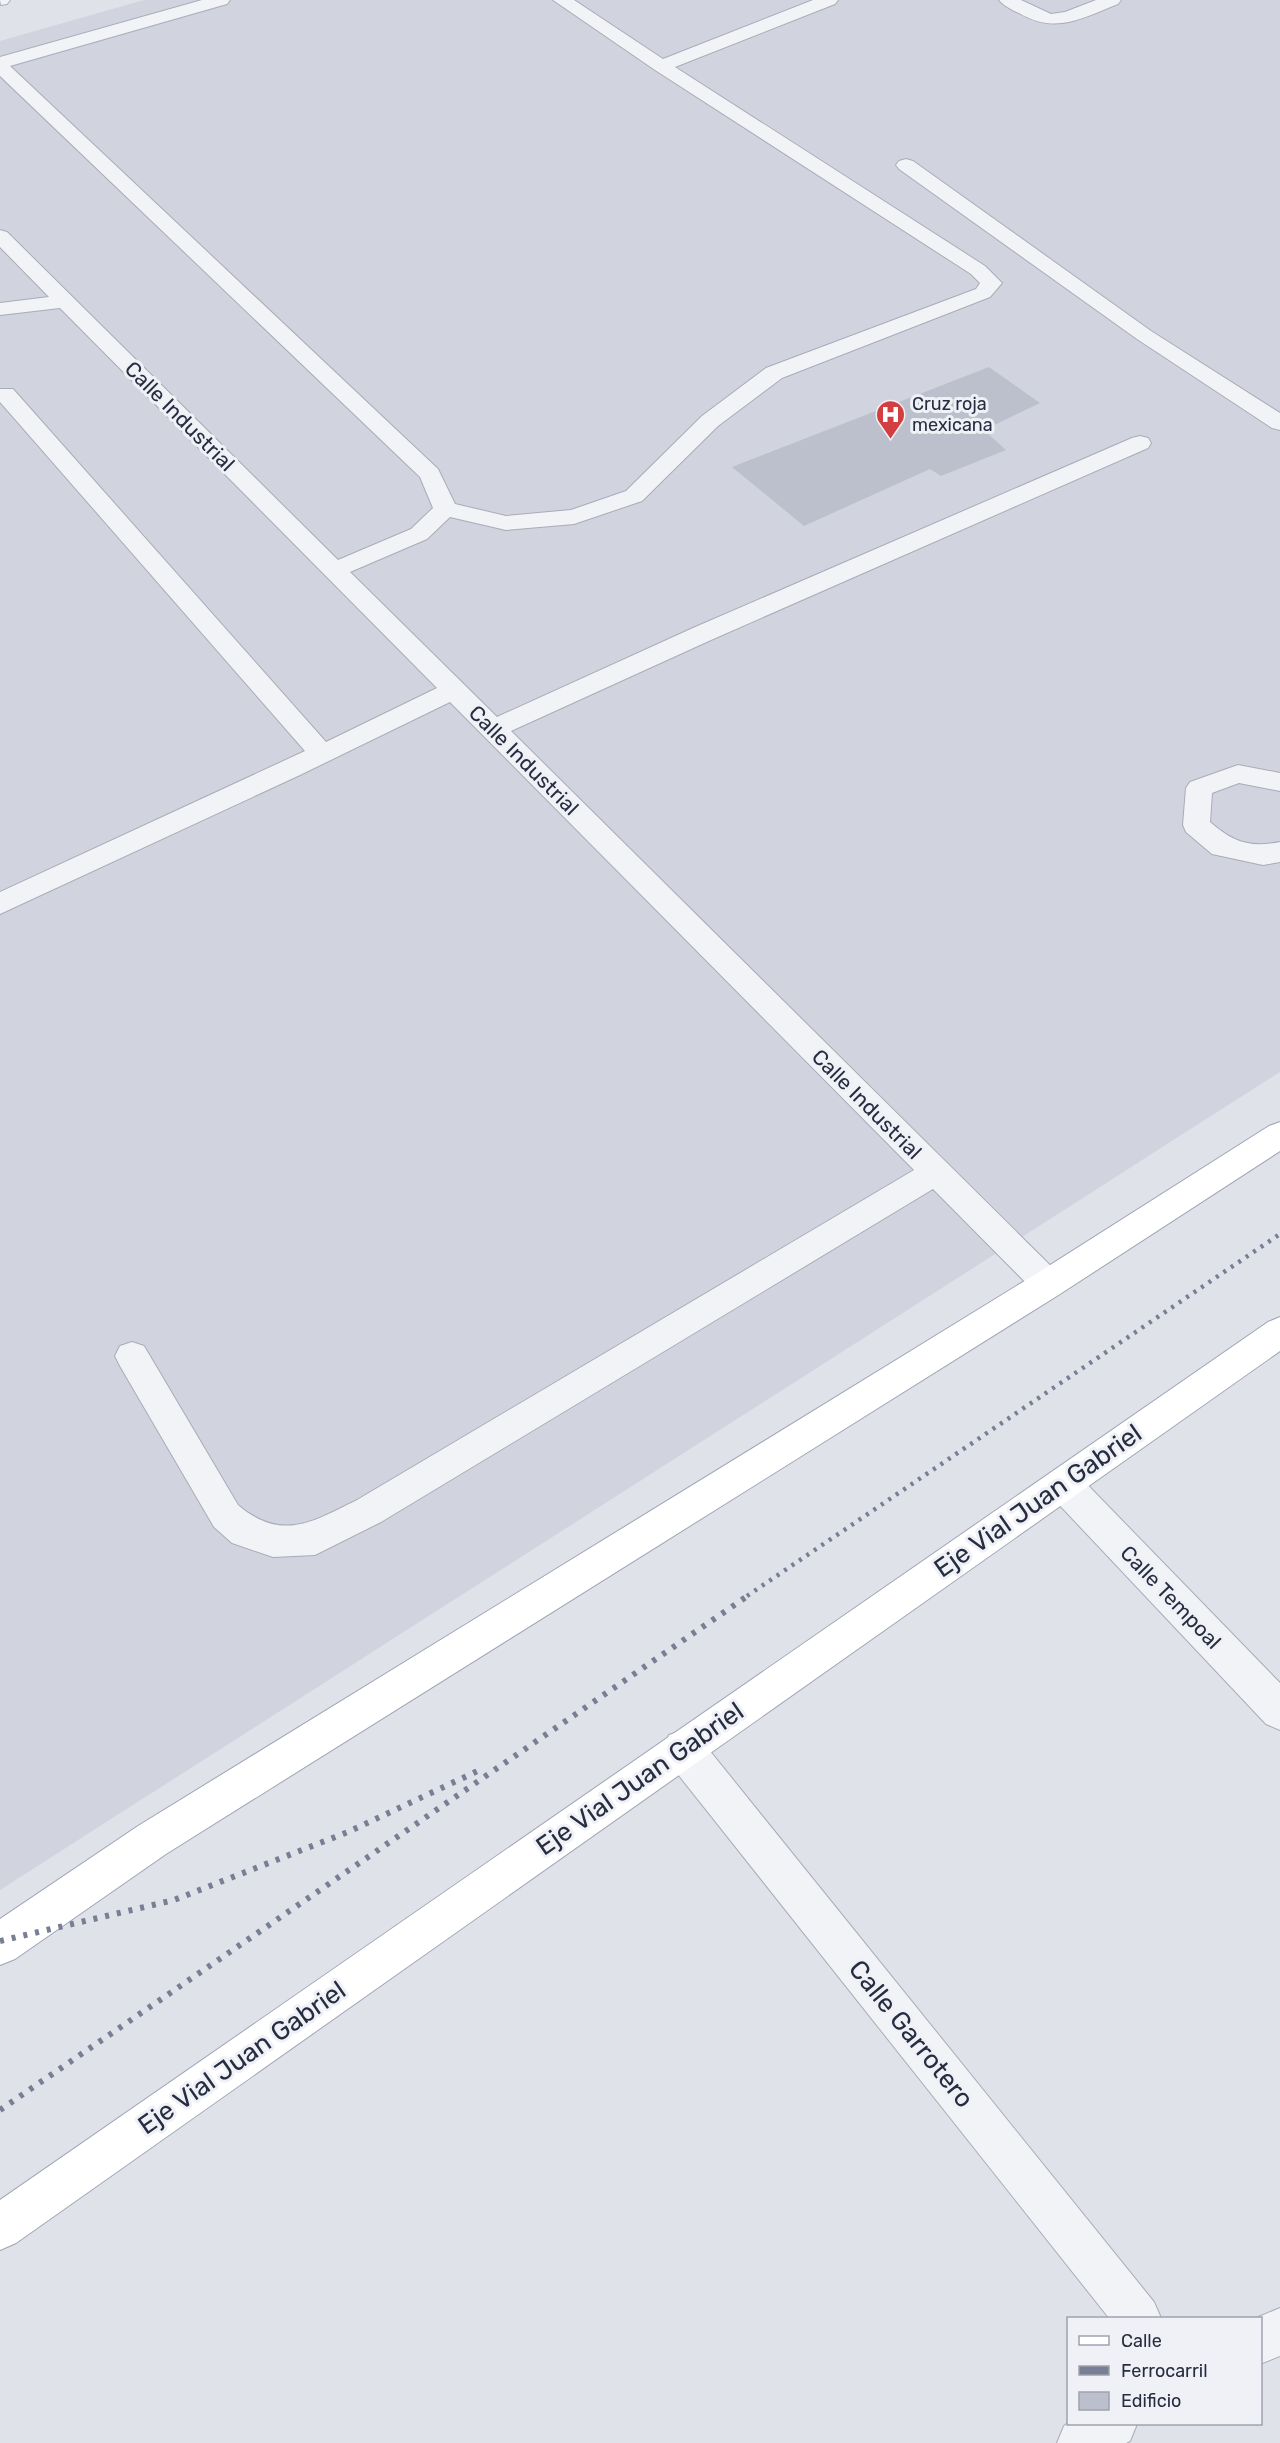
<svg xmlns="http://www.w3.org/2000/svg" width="1280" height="2443" font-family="Rubik,sans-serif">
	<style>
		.built { fill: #d1d4de }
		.building { fill: #bcc0cc }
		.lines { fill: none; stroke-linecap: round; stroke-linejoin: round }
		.lane-casing { stroke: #a8acb7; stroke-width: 2 }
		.street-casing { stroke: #a8acb7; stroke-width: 2 }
		.primary-casing { stroke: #9ea4b5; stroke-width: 2 }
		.lane { fill: #f2f3f7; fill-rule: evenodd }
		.street { fill: #f2f3f7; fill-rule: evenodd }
		.primary { fill: #fff; fill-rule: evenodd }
		.rail-far1 { stroke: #787e93; stroke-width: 4.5; stroke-dasharray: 3 6; stroke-linecap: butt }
		.rail { stroke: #787e93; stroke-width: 6; stroke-dasharray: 4 8; stroke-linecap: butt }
		.labels { text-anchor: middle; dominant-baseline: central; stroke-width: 6; stroke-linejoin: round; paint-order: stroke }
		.far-poi-label { font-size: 18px; fill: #272d41; stroke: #eff1f6; text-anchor: start }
		.street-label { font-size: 21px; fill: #272d41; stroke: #eff1f6 }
		.near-street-label { font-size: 26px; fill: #272d41; stroke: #eff1f6 }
	</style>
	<rect width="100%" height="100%" fill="#dfe2e9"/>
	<path class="built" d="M144 0H1280V1072L0 1890V41Z"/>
	<path class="building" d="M989 367 1040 403 984 430 1006 450 941 476 930 469 804 526 732 467Z"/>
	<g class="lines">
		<defs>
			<g id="lane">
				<path d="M0 0H10L7 4 1 5Z"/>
				<path d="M202 0H230L227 4 10 66 438 469 455 504 506 516 571 510 626 491 702 416 766 368 976 289 980 283 971 274 655 70 553 0H574L663 59 813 0H838L835 4 675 67 985 266 1002 283 990 297 782 378 718 426 642 501 574 524 506 530 450 517 427 539 350 572 497 717 693 628 1132 438 1140 436 1148 438 1151 443 1148 448 711 640 511 731 1059 1274 1064 1284 1059 1294 1048 1298 1037 1294 933 1189 381 1522 315 1555 273 1557 232 1543 214 1527 120 1366 115 1356 120 1346 132 1342 144 1346 238 1505C281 1542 313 1522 357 1500L914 1170 450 702 300 775 0 914V892L305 751 0 402V389H13L326 742 437 688 60 308 0 315V303L49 297 0 247V230L7 232 338 560 411 529 433 508 420 477 0 76V57Z"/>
				<path d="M999 0H1021L1051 14 1065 12 1096 0H1121L1118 4C1082 18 1056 35 1019 13 1012 10 1004 6 999 0Z"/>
				<path d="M906 159 913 161 1151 331 1280 413V430L1272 428 1137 339 899 169 896 165 899 161Z"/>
				<path d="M1238 765 1280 773V791L1239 783 1212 793 1210 822C1233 842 1249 848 1280 842V862L1263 865 1212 854 1186 832 1183 825 1186 788 1190 782Z"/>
			</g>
			<g id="street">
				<path d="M1063 1468 1076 1473 1280 1683V1730L1266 1724 1050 1495 1045 1484 1050 1473Z"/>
				<path d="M683 1730 697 1735 1154 2302 1161 2318H1109L669 1763 663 1749 669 1735Z"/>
				<path d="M1280 2308V2356L1260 2364V2318H1256Z"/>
				<path d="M1068 2423 1137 2424 1130 2441 1126 2443H1057L1064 2426Z"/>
			</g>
			<g id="primary">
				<path d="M1280 1122V1151L1060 1294 166 1854 15 1959 0 1965V1919L138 1826 1036 1274 1269 1126Z"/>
				<path d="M1280 1317V1351L16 2243 0 2250V2200L1268 1322Z"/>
			</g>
		</defs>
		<use href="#lane" class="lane-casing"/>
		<use href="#street" class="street-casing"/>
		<use href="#primary" class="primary-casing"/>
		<use href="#lane" class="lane"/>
		<use href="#street" class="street"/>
		<use href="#primary" class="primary"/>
		<path class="rail-far1" d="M747 1596 1280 1234"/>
		<g class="rail">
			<path d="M0 1941 174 1900 348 1832 484 1768"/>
			<path d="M0 2110 749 1595"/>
		</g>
	</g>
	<defs>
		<symbol id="hospital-pin" viewBox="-11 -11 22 30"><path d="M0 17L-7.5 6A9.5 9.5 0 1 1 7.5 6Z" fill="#d33f40" stroke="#eff1f6"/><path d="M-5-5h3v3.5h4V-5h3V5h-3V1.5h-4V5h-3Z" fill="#fff"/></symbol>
	</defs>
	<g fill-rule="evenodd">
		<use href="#hospital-pin" x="874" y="398" width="33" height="45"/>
	</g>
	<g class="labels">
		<g class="far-poi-label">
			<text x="912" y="404">Cruz roja<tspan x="912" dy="21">mexicana</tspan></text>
		</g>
		<g class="street-label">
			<text transform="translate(180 416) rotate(45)">Calle Industrial</text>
			<text transform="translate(524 760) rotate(45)">Calle Industrial</text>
			<text transform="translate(867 1104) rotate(45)">Calle Industrial</text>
			<text transform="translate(1171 1597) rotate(46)">Calle Tempoal</text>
		</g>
		<g class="near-street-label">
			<text transform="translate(1038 1501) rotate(-35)">Eje Vial Juan Gabriel</text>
			<text transform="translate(640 1779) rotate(-35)">Eje Vial Juan Gabriel</text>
			<text transform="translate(911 2034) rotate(51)">Calle Garrotero</text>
			<text transform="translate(242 2058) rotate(-35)">Eje Vial Juan Gabriel</text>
		</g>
	</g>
	<rect x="1067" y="2317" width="195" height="108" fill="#eff1f6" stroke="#9fa3ae" stroke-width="1.5"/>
	<rect x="1079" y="2336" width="30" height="9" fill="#ffffff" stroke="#9fa3ae" stroke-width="1.5"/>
	<text x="1121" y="2347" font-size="18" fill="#272d41">Calle</text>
	<rect x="1079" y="2366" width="30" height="9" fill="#787e93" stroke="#9fa3ae" stroke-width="1.5"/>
	<text x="1121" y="2377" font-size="18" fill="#272d41">Ferrocarril</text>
	<rect x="1079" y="2392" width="30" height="18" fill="#bcc0cc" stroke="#9fa3ae" stroke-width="1.5"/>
	<text x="1121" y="2407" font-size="18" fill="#272d41">Edificio</text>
</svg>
